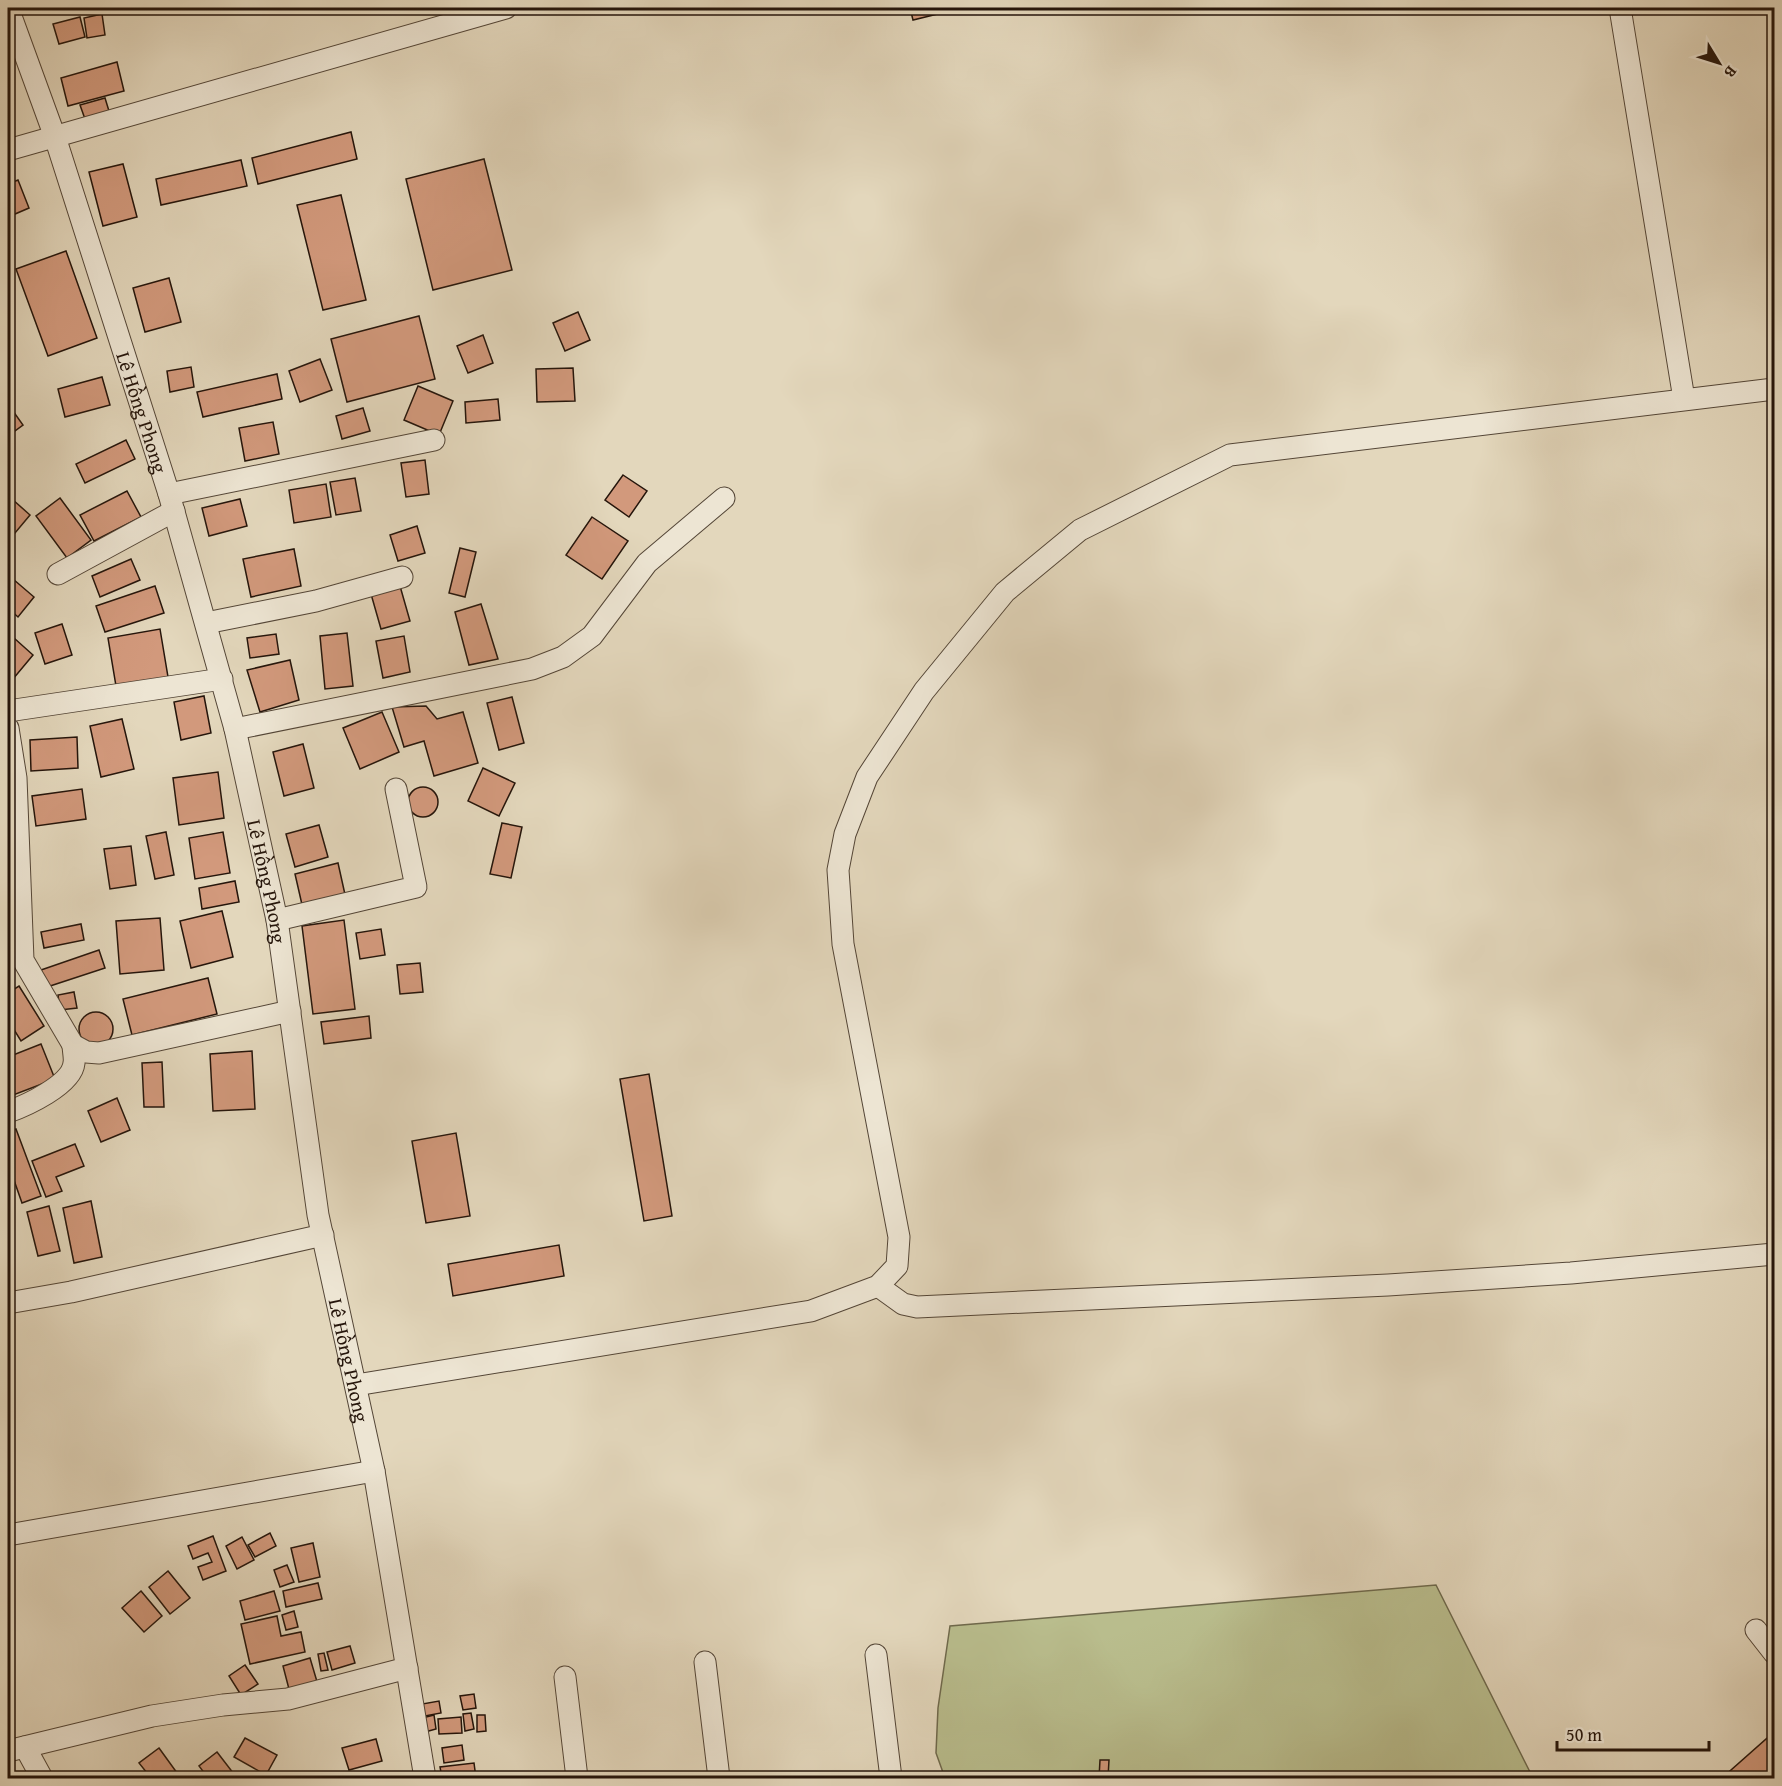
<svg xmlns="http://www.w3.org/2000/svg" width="1782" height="1786" font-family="'Gentium Book Plus',serif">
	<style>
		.green { fill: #b9bd8d; stroke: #6f694c; stroke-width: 1.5 }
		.building { fill: #d2997c; stroke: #25150b; stroke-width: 1.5 }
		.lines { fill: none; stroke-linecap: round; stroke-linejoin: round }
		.minor-casing { stroke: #544637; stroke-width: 23 }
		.minor { stroke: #ede5d3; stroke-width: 21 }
		.labels { text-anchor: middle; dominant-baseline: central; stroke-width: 5; stroke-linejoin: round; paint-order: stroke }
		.street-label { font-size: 20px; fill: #25150b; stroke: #ede5d3 }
	</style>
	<rect width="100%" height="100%" fill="#e3d7bc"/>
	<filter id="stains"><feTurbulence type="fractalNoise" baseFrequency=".00333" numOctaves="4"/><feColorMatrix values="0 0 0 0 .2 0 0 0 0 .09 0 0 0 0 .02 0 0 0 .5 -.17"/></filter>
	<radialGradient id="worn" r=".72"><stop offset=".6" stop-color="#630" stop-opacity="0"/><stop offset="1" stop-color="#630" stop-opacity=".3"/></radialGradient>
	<path class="green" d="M1436 1585 1533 1778H945L936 1753 938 1708 950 1626Z"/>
	<g class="building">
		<path d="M910 8H962L913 20Z"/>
		<path d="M102 14 105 35 87 38 84 18Z"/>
		<path d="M80 17 85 37 59 44 53 24Z"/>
		<path d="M117 62 124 91 68 106 61 78Z"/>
		<path d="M105 98 109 111 85 119 80 105Z"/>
		<path d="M351 132 357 159 258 184 252 158Z"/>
		<path d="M484 159 512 270 433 290 406 179Z"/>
		<path d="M241 160 247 186 161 205 156 179Z"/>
		<path d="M123 164 137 217 103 226 89 172Z"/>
		<path d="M18 180 29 208 8 217V184Z"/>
		<path d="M341 195 366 300 323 310 297 205Z"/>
		<path d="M66 251 97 338 48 356 16 269Z"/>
		<path d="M169 278 181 322 145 332 133 288Z"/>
		<path d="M578 312 590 340 565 351 553 323Z"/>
		<path d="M419 316 435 379 347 402 331 339Z"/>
		<path d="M483 335 493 363 468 373 457 346Z"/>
		<path d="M320 359 332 390 300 402 289 371Z"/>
		<path d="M191 367 194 387 170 392 167 371Z"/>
		<path d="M573 368 575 401 537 402 536 369Z"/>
		<path d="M277 374 282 399 203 417 197 392Z"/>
		<path d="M102 377 110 405 65 417 58 389Z"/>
		<path d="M418 386 453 401 439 435 404 420Z"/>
		<path d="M498 399 500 420 466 423 465 402Z"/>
		<path d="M8 404 23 425 8 436Z"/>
		<path d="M363 408 370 431 342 439 336 416Z"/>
		<path d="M273 422 279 454 245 461 239 428Z"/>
		<path d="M126 440 135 459 85 483 76 464Z"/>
		<path d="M425 460 429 494 406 497 401 463Z"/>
		<path d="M623 475 647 491 629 517 605 500Z"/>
		<path d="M355 478 361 511 336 515 330 482Z"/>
		<path d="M326 484 331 517 294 523 289 490Z"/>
		<path d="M127 491 141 517 94 541 80 515Z"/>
		<path d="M60 498 91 540 67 558 36 516Z"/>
		<path d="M12 499 30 515 10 539 8 537V504Z"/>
		<path d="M240 499 247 526 209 536 202 508Z"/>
		<path d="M592 517 628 541 602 579 566 555Z"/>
		<path d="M417 526 425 553 398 561 390 535Z"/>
		<path d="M460 548 476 552 465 597 449 593Z"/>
		<path d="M294 549 301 586 251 597 243 559Z"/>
		<path d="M131 559 140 580 100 597 92 576Z"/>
		<path d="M13 579 34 597 18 617 8 608V586Z"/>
		<path d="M155 586 164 613 105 632 96 606Z"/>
		<path d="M400 586 410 621 381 629 371 594Z"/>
		<path d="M481 604 498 659 469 665 455 612Z"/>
		<path d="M62 624 72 655 45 664 35 633Z"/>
		<path d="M160 629 168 677 116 686 108 638Z"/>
		<path d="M347 633 353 686 325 689 320 636Z"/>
		<path d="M276 634 279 654 250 658 247 638Z"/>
		<path d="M404 636 410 672 383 678 376 641Z"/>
		<path d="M14 638 33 655 8 685V647Z"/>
		<path d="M290 660 299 700 260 712 247 670Z"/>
		<path d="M204 696 211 733 181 740 174 702Z"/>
		<path d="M512 697 524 743 499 750 487 703Z"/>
		<path d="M426 706 437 719 463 712 478 763 434 776 424 741 404 747 392 707Z"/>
		<path d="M382 712 399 752 360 769 343 728Z"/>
		<path d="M122 719 134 769 101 777 90 726Z"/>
		<path d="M77 737 78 768 31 771 30 740Z"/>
		<path d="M303 744 314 788 284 796 273 752Z"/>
		<path d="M483 768 515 783 499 816 468 801Z"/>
		<path d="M218 772 224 818 179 825 173 778Z"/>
		<circle cx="423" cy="802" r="15"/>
		<path d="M82 789 86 819 36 826 32 796Z"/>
		<path d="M502 823 522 827 511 878 490 874Z"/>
		<path d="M319 825 328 857 295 867 286 834Z"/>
		<path d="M166 832 174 875 155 879 146 836Z"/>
		<path d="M223 832 230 873 195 879 189 838Z"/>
		<path d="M131 846 136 885 110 889 104 849Z"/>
		<path d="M338 863 346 899 303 909 295 874Z"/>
		<path d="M235 881 239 902 202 909 199 888Z"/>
		<path d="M222 911 233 957 191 968 180 921Z"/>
		<path d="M160 918 164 970 120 974 116 921Z"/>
		<path d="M344 920 355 1009 313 1014 302 926Z"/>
		<path d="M81 924 84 940 44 948 41 932Z"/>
		<path d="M381 929 385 955 360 959 356 933Z"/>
		<path d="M99 950 105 968 47 987 41 970Z"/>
		<path d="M420 963 423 992 400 994 397 965Z"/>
		<path d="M208 978 217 1014 132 1035 123 999Z"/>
		<path d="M19 986 44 1026 21 1041 8 1020V993Z"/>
		<path d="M74 992 77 1008 60 1010 58 995Z"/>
		<circle cx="96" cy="1029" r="17"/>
		<path d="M369 1016 371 1038 324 1044 321 1022Z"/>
		<path d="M41 1044 55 1079 8 1097V1057Z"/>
		<path d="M252 1051 255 1109 213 1111 210 1054Z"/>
		<path d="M162 1062 164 1107H144L142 1063Z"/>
		<path d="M649 1074 672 1216 644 1221 620 1079Z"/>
		<path d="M117 1098 130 1130 101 1142 88 1111Z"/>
		<path d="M16 1129 41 1196 22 1203 8 1163V1132Z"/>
		<path d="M456 1133 470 1216 426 1223 412 1141Z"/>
		<path d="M75 1144 84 1166 56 1177 62 1191 46 1197 32 1161Z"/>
		<path d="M91 1201 102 1257 74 1263 63 1208Z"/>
		<path d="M49 1206 60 1251 38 1256 27 1212Z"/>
		<path d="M559 1245 564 1276 453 1296 448 1264Z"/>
		<path d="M270 1533 276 1546 255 1557 248 1545Z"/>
		<path d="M213 1536 226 1571 203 1580 198 1567 212 1562 208 1553 193 1559 188 1546Z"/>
		<path d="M242 1537 254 1560 237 1569 226 1546Z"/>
		<path d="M313 1543 320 1577 299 1582 291 1548Z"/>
		<path d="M287 1565 294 1582 280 1587 274 1570Z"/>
		<path d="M168 1571 190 1598 170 1614 149 1587Z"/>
		<path d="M318 1583 322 1599 286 1607 283 1591Z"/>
		<path d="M141 1591 162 1616 144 1632 122 1608Z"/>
		<path d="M274 1591 280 1611 245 1620 240 1601Z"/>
		<path d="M294 1611 298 1627 286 1630 282 1615Z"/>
		<path d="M277 1616 281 1636 301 1632 305 1652 250 1664 241 1624Z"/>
		<path d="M350 1646 355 1663 332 1670 327 1652Z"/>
		<path d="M324 1653 328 1670 321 1671 318 1654Z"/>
		<path d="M310 1658 318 1685 290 1693 283 1666Z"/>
		<path d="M245 1665 258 1684 241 1695 229 1676Z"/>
		<path d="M474 1694 476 1708 463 1710 460 1696Z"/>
		<path d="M439 1701 441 1713 425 1716 422 1704Z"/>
		<path d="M471 1713 474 1729 465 1731 463 1714Z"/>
		<path d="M434 1715 436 1729 425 1732 422 1718Z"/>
		<path d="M477 1715H485L486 1731 477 1732Z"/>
		<path d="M461 1717 462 1733 439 1734 438 1719Z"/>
		<path d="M1774 1732V1760L1770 1764 1774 1769V1778H1722Z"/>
		<path d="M245 1738 277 1755 266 1775 234 1757Z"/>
		<path d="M376 1739 382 1761 349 1770 342 1748Z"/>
		<path d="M462 1745 464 1760 444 1763 442 1748Z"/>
		<path d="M159 1748 180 1777 178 1778H151L139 1763Z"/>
		<path d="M217 1752 237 1778H208L199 1766Z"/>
		<path d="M1100 1760H1109L1108 1778H1099Z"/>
		<path d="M474 1763 476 1778H442L440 1767Z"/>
	</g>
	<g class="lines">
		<defs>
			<g id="minor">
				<path id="s1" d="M8 8 55 137 169 494 235 729 277 920 318 1215 374 1471 425 1778"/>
				<path d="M1620 8 1684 399"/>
				<path d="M8 150 506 8"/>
				<path d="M169 494 434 440"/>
				<path d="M58 574 174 511"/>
				<path d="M206 623 316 601 402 577"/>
				<path d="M8 711 222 679"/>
				<path d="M8 728 16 778 23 960 73 1045 86 1052 99 1053 290 1011"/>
				<path d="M235 729 532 669 563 657 592 636 647 563 724 498"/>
				<path d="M277 920 416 887 396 789"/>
				<path d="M8 1112C25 1106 72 1085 74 1063 75 1058 73 1050 73 1045"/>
				<path d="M878 1286 903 1304 917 1307 1388 1285 1571 1273 1774 1254"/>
				<path d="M8 1303 71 1292 323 1235"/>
				<path d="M356 1385 811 1311 878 1286 897 1266 899 1237 843 944 838 870 845 834 867 777 924 691 1005 592 1080 530 1230 455 1774 389"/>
				<path d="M8 1535 374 1471"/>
				<path d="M1756 1630 1774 1653"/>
				<path d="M876 1655 891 1778"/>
				<path d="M705 1662 719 1778"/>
				<path d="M565 1677 577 1778"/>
				<path d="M25 1747 42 1778"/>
				<path d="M8 1751 152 1716 223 1705 288 1699 407 1668"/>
			</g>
		</defs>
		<use href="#minor" class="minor-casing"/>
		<use href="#minor" class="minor"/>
	</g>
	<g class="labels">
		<g class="street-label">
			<text stroke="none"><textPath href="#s1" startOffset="426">Lê Hồng Phong</textPath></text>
			<text stroke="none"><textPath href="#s1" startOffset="912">Lê Hồng Phong</textPath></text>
			<text stroke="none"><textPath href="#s1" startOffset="1398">Lê Hồng Phong</textPath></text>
		</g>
	</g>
	<rect width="1782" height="1786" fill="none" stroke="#e3d7bc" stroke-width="30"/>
	<rect x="9" y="9" width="1764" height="1768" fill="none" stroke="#25150b" stroke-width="3"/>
	<rect x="15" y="15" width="1752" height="1756" fill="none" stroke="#25150b" stroke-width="1.5"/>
	<g transform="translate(1719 63) rotate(128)" stroke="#ede5d3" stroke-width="4.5" paint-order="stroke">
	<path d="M0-4.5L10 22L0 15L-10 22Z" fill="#25150b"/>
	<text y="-9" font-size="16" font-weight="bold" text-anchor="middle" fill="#25150b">B</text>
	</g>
	<path d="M1557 1741v9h152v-9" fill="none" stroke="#25150b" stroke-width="3"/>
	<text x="1566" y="1741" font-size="18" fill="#25150b" stroke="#ede5d3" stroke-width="4.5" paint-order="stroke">50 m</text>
	<rect width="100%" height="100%" filter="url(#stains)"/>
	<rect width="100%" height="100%" fill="url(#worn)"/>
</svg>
